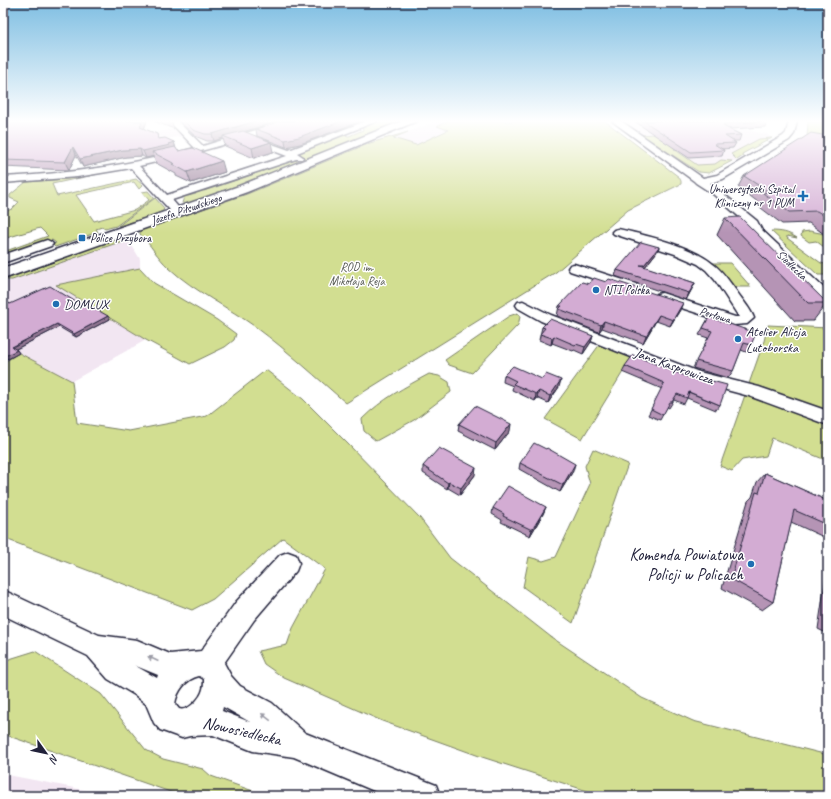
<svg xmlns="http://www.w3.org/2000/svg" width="831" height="799" font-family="Caveat,sans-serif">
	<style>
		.built { fill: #f2e6f2 }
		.green { fill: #d2de91; stroke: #7a8066 }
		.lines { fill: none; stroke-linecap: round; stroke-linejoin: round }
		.minor-casing { stroke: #22223b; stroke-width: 3 }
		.tertiary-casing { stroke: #22223b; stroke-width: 3 }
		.minor { fill: #fff; fill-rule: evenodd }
		.tertiary { fill: #fff; fill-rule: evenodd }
		.wall { fill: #b594b5; stroke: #22223b }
		.shaded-wall { fill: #947894; stroke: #22223b }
		.building { fill: #d3acd3; stroke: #22223b }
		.oneway { fill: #9c9ca7 }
		.poi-dot { fill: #1f6fb2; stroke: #fff; stroke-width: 1.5 }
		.labels { text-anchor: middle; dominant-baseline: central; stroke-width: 3; stroke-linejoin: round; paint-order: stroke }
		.far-poi-label { font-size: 12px; fill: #22223b; stroke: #fff; text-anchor: start }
		.far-street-label { font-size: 12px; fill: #22223b; stroke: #fff }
		.far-park-label { font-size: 12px; fill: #575a55; stroke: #fff }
		.poi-label { font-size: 14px; fill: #22223b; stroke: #fff; text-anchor: start }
		.street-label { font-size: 14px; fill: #22223b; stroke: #fff }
		.near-poi-label { font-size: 17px; fill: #22223b; stroke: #fff; text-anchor: end }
		.near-street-label { font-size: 17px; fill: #22223b; stroke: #fff }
	</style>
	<rect width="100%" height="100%" fill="#fff"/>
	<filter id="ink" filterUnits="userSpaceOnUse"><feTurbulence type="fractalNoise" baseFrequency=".025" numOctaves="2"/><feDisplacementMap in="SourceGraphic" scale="8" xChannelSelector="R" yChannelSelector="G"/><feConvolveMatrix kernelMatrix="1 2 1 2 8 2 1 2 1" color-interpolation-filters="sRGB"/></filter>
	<g filter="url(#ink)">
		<g class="built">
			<path d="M436 121H465L415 145 391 139Z"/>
			<path d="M622 121H699L766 134 772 138 742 154 743 156 737 160 725 164 709 173 699 172 685 161 665 151Z"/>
			<path d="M175 129 183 136 160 140 154 133Z"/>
			<path d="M128 239 140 259V268L57 285 146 340 72 381 19 353 3 363V281L12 280Z"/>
			<path d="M3 774 115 796H3Z"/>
		</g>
		<g class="green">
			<path d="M376 121H404L309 160 297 155 296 153 341 135 349 136 363 130 362 127Z"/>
			<path d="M448 121H605L679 177 681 181V184L628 210 556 272 346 403C317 378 288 351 257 328 228 307 195 292 169 268 157 257 151 245 140 234V230L247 194 370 143 408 132 393 138 416 145 448 130 437 126Z"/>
			<path d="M808 121H828V141L807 138Z"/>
			<path d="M653 134 685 148 674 149 697 165 715 164 721 160 732 161 709 173 699 172 641 135Z"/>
			<path d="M772 138 742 154 743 156 737 160 731 154 759 139Z"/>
			<path d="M290 159 302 162 190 204 182 203 185 194 188 196 196 194 193 192 201 189 204 191 293 161Z"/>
			<path d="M108 172 52 184 57 196 136 179 143 185 139 189 134 182 76 195 94 221 135 210 149 200 142 192 148 191 154 198 116 226 105 229 102 227 96 229 98 232 55 247 52 244 56 243 52 240 3 257V252L48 236 40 228 3 239V212L12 209 19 202 10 198V195L26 182 67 179Z"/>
			<path d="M155 198 164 208 163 211 149 217 118 226Z"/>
			<path d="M771 231C781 231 788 232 797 238L787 236V238L821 263 828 265V275H818Z"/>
			<path d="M810 231 820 233 828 236V250L816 241 809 242 801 236 802 232Z"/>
			<path d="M124 236 129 237 128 239 12 280H4Z"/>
			<path d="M713 263H730L751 287H732Z"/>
			<path d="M140 268 154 283 217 320 236 334 234 340 225 347 190 364 146 340 56 285Z"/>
			<path d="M518 313 520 317 518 325 472 373 449 365 445 360 509 316Z"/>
			<path d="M768 325 828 328V461L772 438 766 456 742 460 732 471 720 466 764 341Z"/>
			<path d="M600 344 632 357 582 439 545 419Z"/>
			<path d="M19 353 72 381 77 423 129 431 207 416 266 370 303 399 347 443 420 518 450 558 551 637 642 698 693 721 828 755V796H603L482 757 382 721 284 678 264 664 258 651 287 645 293 628 325 569 283 538 213 599 192 610 3 538V363Z"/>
			<path d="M429 374 439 376 449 382 451 392 414 420 376 441 364 431 362 419C382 399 405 387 429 374Z"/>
			<path d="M593 449 628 464 573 623 523 587 529 557 543 561 556 557 590 484 585 466Z"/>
			<path d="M35 651 101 694 146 750 163 759 203 769 211 776 267 796H182L3 734V661Z"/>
		</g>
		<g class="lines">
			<defs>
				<g id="minor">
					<path d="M169 121H177L203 146 286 121H298L252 137 289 150 366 121H377L297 153 303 157 302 159H296L172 200 179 208 174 211 170 210 131 168 77 177 3 183V177C68 174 132 165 195 148ZM248 138V141L287 156 167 195 139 166 190 154Z"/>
					<path d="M612 121H621L703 178 717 175 783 136 786 133 789 121H797L794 134 789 140 723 179 710 183 757 221 761 229 828 292V303L823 302 752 232 740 224 744 221 713 194 696 183 694 181Z"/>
					<path d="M618 229C645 235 692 246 713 264 723 271 730 283 737 292 743 301 750 308 754 318L747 324 734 325 657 300 655 297 657 294 662 293 735 317H739L715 280 706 270 698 264 675 254 614 234 612 232 614 230Z"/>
					<path d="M47 240 51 242 53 244 51 246 3 263V255Z"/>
					<path d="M574 264 636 284 638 287 636 290 631 291 570 271 568 268 570 265Z"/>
					<path d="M523 301 551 315 699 372 759 387 828 411V425L749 396 689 380 541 321 518 308 516 305 518 302Z"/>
					<path d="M288 552 296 555 299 563 296 571 254 620 224 663 231 676 240 686 272 703 305 733 436 785 440 796H386L294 757 253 751 213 735 190 736 182 738 160 730 154 723 146 704 135 695 108 679 88 656 3 615V590L99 635 137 640 170 654 201 651 236 602 280 555ZM134 665 136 666 158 675 157 678ZM199 676 204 679C204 683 204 686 203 689 201 698 188 712 179 709L175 704C177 691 186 679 199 676ZM223 707 227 709 250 722 222 711Z"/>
				</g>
				<path id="tertiary" d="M402 121H417L247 192 3 279V268L239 186Z"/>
			</defs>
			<use href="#minor" class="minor-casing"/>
			<use href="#tertiary" class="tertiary-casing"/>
			<use href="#minor" class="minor"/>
			<use href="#tertiary" class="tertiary"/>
		</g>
		<g class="wall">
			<path d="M3 121H147L144 129 157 134 158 139 174 142 176 149 178 151 225 172 191 183 176 176V174L156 163 154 156 146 158 142 156 126 157 83 167 76 155 69 170 3 167Z"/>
			<path d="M154 121H171L174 129Z"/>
			<path d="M179 121H279L245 132 273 152 254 158 225 146 223 138 214 141H207L195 136Z"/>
			<path d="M280 121H361L300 144 286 147 257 136 256 129Z"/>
			<path d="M634 121H767L765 127 729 129 741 135 739 141H733L736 143 733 148 722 149 724 150 722 156 689 158Z"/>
			<path d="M828 136V237L809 223 782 224 757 205 758 202 738 187 744 176Z"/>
			<path d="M725 218 827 303 813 321H795L717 235Z"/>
			<path d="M659 247 656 253 645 267 695 283 686 300 615 276 617 270Z"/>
			<path d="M589 284 680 310 670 326 656 321 643 343 602 328 599 332 557 316 559 306Z"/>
			<path d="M3 300 10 304 81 305 110 319 76 337 59 327 16 349 19 353 8 359 3 356Z"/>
			<path d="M709 317 751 345 746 352 741 350 733 371 728 378 693 368 708 338 699 335Z"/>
			<path d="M542 327 593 336 591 342 583 354 574 350 573 351 552 343 551 345 539 340Z"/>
			<path d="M625 366 720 405 716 410 687 398 684 404 674 400 669 408 667 407 660 420 648 415 662 389 622 372Z"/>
			<path d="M504 375 559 387 548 403 537 398 535 401 512 390 513 386 503 382Z"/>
			<path d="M459 424 510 431 495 450 458 431Z"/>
			<path d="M520 463 573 471 560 492 519 469Z"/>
			<path d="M423 466 475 475 460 495 448 488 447 489 423 473Z"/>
			<path d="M765 473 828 501V539L791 522 773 602 762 610 722 588 748 501 752 497 757 482Z"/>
			<path d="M546 507 543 514 530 536 501 522 502 520 492 514 493 508Z"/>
			<path d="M828 563V634L818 629Z"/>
		</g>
		<g class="shaded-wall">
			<path d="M142 121H147L142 134 140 127Z"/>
			<path d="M256 121H279L226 137 223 136V138L214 141 212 134Z"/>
			<path d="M342 121H361L300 144 286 147 285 140Z"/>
			<path d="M174 142 176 149 152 152 154 156 146 158 143 151Z"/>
			<path d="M271 142 273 152 254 158 252 148Z"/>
			<path d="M73 147 76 155 69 170 65 162Z"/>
			<path d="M140 149 142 156 126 157 83 167 80 159 123 150Z"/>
			<path d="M222 161 225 172 191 183 187 172Z"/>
			<path d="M659 247 656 253 641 272 644 265Z"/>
			<path d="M695 283 692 289 686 300 689 293Z"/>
			<path d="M683 303 680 310 670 326 673 320Z"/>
			<path d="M659 315 656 321 643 343 646 336Z"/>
			<path d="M108 316 110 319 76 337 74 334Z"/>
			<path d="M604 321 602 328 599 332 601 325Z"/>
			<path d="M57 324 59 327 14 350 12 347Z"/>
			<path d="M554 336 552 343 551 345 552 338Z"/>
			<path d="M593 336 591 342 583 354 585 347Z"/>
			<path d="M17 350 19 353 8 359 5 356Z"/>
			<path d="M561 380 559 387 548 403 550 396Z"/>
			<path d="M539 391 537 398 535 401 536 394Z"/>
			<path d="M511 424 510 431 495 450 496 443Z"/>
			<path d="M575 464 573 471 560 492 563 485Z"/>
			<path d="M476 468 475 475 460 495 461 488Z"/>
			<path d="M449 482 448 488 447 489 448 483Z"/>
			<path d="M546 507 543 514 530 536 532 530Z"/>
		</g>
		<g class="building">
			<path d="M3 121H142L140 127 157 134 158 139 165 138 174 142 168 144 170 145 143 151 140 149 123 150 80 159 73 147 65 162 3 160Z"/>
			<path d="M184 121H256L212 134H205L193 130Z"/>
			<path d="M280 121H342L299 137 285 140 256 129Z"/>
			<path d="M644 121H767L723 124 726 126H723L741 135 725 136 736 143 714 144 724 150 691 152Z"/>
			<path d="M243 131 271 142 252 148 223 136Z"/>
			<path d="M811 133 828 136V218L817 211 789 212 763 193 769 192 744 176Z"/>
			<path d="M175 147 178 151 193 148 222 161 187 172 172 164H175L152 152Z"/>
			<path d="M740 217 827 303H808L725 218Z"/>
			<path d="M641 242 659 247 644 265H640L695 283 689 293 617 270Z"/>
			<path d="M594 278 606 282 609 279 683 303 673 320 659 315 646 336 604 321 601 325 559 309 562 306H559L582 282 589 284Z"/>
			<path d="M50 286 81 305 85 303 108 316 74 334 57 324 12 347 17 350 5 356 3 354V300L10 304Z"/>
			<path d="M709 317 756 333 751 345 744 343 733 371 696 361 712 331 703 328Z"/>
			<path d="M550 319 593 336 585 347 576 344 575 345 554 336 552 338 540 334 545 328 542 327Z"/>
			<path d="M633 355 688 377 689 375 727 385 720 405 689 392 687 398 677 394 672 402H670L663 415 651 409 664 383 625 366Z"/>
			<path d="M513 366 542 379 546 374 561 380 550 396 539 391 536 394 513 384 516 381 504 375Z"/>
			<path d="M475 406 511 424 496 443 459 424Z"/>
			<path d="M534 443 546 449 547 448 575 464 563 485 520 463Z"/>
			<path d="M439 448 476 468 461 488 449 482 448 483 423 466Z"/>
			<path d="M765 473 828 501V525L794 510 773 602 731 579 756 492 759 493Z"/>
			<path d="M508 486 546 507 532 530 503 516 504 514 493 508Z"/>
		</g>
		<defs><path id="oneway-solid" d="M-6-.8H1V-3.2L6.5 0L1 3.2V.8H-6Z"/></defs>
		<g class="oneway">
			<use href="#oneway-solid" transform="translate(153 659) rotate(-155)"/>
			<use href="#oneway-solid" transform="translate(266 717) rotate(-143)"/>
		</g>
	</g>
	<linearGradient id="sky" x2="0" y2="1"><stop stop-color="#7ebee2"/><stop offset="0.52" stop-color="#fff"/><stop offset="1" stop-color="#fff" stop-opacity="0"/></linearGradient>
	<rect width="831" height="233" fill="url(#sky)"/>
	<g class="poi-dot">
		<path d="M801 190h4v4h4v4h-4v4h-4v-4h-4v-4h4z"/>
		<rect x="78" y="234" width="8" height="8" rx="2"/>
		<circle cx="596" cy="290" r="4"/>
		<circle cx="56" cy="304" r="4"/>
		<circle cx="738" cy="339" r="4"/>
		<circle cx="751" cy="564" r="4"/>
	</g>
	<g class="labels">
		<g class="far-poi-label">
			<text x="794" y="189" text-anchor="end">Uniwersytecki Szpital<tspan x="794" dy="14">Kliniczny nr 1 PUM</tspan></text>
			<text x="90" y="238">Police Przybora</text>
			<text x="604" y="290">NTI Polska</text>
		</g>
		<g class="far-street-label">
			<text transform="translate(186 209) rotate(-19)">Józefa Piłsudskiego</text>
			<text transform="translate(792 265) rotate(44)">Siedlecka</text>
			<text transform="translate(715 315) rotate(17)">Perłowa</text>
		</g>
		<g class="far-park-label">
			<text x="357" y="267">ROD im.<tspan x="357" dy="14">Mikołaja Reja</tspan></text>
		</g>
		<g class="poi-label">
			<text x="64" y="304">DOMLUX</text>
			<text x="746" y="331">Atelier Alicja<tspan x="746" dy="16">Lutoborska</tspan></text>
		</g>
		<g class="street-label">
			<text transform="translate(674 366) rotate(20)">Jana Kasprowicza</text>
		</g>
		<g class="near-poi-label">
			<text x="743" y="554">Komenda Powiatowa<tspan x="743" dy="20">Policji w Policach</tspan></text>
		</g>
		<g class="near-street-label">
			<text transform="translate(242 731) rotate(13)">Nowosiedlecka</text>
		</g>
	</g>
	<rect width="831" height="799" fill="none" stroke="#fff" stroke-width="16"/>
	<rect x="8" y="8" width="815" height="783" fill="none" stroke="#22223b" stroke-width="1.5" filter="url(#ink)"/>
	<g transform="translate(46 753) rotate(123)" stroke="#ffffff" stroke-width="3" paint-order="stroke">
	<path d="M0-3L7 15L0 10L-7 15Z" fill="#22223b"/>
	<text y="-6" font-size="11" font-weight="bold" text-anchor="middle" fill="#22223b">N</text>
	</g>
</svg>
